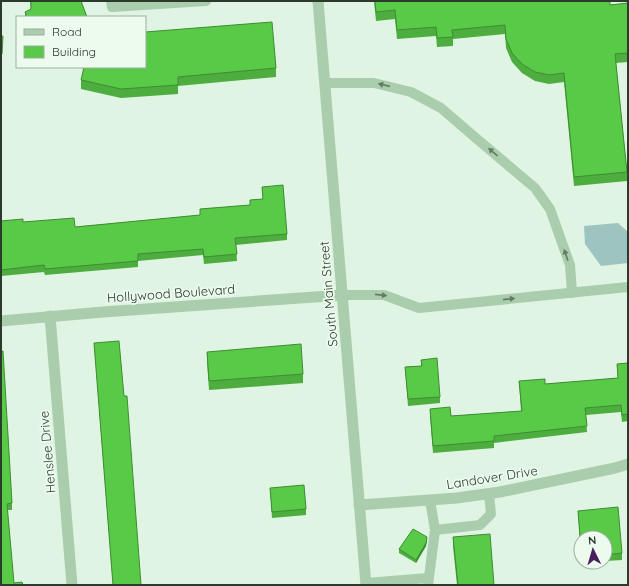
<svg xmlns="http://www.w3.org/2000/svg" width="629" height="586" font-family="Quicksand,sans-serif">
	<style>
		.green { fill: #9ec4c2 }
		.lines { fill: none; stroke-linecap: round; stroke-linejoin: round }
		.service { stroke: #aacdad; stroke-width: 10 }
		.minor { stroke: #aacdad; stroke-width: 11 }
		.tertiary { stroke: #aacdad; stroke-width: 11 }
		.wall { fill: #4dad3e }
		.shaded-wall { fill: #3e8d32 }
		.building { fill: #59c948; stroke: #3e8d32 }
		.oneway { fill: #647c65 }
		.labels { text-anchor: middle; dominant-baseline: central; stroke-width: 3.5; stroke-linejoin: round; paint-order: stroke }
		.street-label { font-size: 13px; fill: #2b3a2a; stroke: #ecfbee }
	</style>
	<rect width="100%" height="100%" fill="#dff4e2"/>
	<path class="green" d="M618 223 628 232V263L601 266 585 244 584 226Z"/>
	<g class="lines">
		<g class="service">
			<path d="M111 1 112 7 206 1"/>
			<path d="M326 83H374L411 92 441 108 477 139 535 188 550 209 570 265 572 293"/>
			<path d="M343 295H384L419 308 628 287"/>
			<path d="M435 530 480 525 491 514 489 494"/>
			<path d="M366 583 428 578"/>
			<path d="M428 585 435 530 430 500"/>
		</g>
		<g class="minor">
			<path d="M50 316 72 585"/>
			<path d="M1 321 103 312 343 295"/>
			<path d="M359 505 457 498 500 492 615 468 628 464"/>
		</g>
		<path class="tertiary" d="M318 1 366 585"/>
	</g>
	<g class="wall">
		<path d="M30 1H81L87 17H25V12L31 10Z"/>
		<path d="M374 1H610V5L628 3V62L616 63 627 172V181L574 186 564 82 549 84 535 81 522 73 512 62 506 48 505 34 453 39V46L437 47 436 36 397 39 395 19 376 21Z"/>
		<path d="M276 68V77L178 86V94L121 98 81 89V80Z"/>
		<path d="M262 187 287 234V240L236 245 237 261 204 264 203 255 138 261V267L45 275 44 272 1 276V221L23 222 75 227 200 215V209L250 205V200L263 199Z"/>
		<path d="M94 343 141 585H113Z"/>
		<path d="M1 351 12 503V510H7L14 583 1 585Z"/>
		<path d="M207 352 303 374V383L209 390 207 361Z"/>
		<path d="M421 360 440 397V403L408 406 405 367 421 366Z"/>
		<path d="M628 363V421L622 422 621 412 586 415 587 432 494 443V448L433 453 430 416V409L451 416 521 411 519 381 545 384 618 378 617 364Z"/>
		<path d="M270 488 306 509V515L272 518Z"/>
		<path d="M578 511 622 553V560L605 561V538H581V556Z"/>
		<path d="M453 537 494 585H457L453 546Z"/>
		<path d="M427 540 426 546 416 563 399 553V549Z"/>
		<path d="M582 562H593L582 563Z"/>
	</g>
	<path class="shaded-wall" d="M427 537 426 546 416 563V560Z"/>
	<g class="building">
		<path d="M31 1H81L87 17H27L25 12 31 9Z"/>
		<path d="M375 1H610V5L628 3V53L615 54 627 172 574 177 564 73 549 75 535 72 522 64 512 53 506 39 505 25 452 30 453 37 437 38 436 27 397 30 395 10 376 12Z"/>
		<path d="M272 22 276 68 178 77V85L121 89 81 80 84 67H145V32Z"/>
		<path d="M1 36H3L2 54H1Z"/>
		<path d="M283 185 287 234 235 238 237 254 204 257 203 249 138 254V261L45 269 44 265 1 270V221L23 219V222L74 218 75 227 200 215V209L250 205V200L263 199 262 187Z"/>
		<path d="M119 341 124 396H127L141 585H113L94 343Z"/>
		<path d="M301 344 303 374 209 381 207 352Z"/>
		<path d="M1 351H3L12 503 7 504 14 583 22 582 23 585H1Z"/>
		<path d="M437 358 440 397 408 399 405 367 422 366 421 360Z"/>
		<path d="M628 363V414L622 415 621 405 585 408 587 426 494 436V441L433 446 430 409 450 407 451 416 522 411 519 381 545 379V384L618 378 617 364Z"/>
		<path d="M304 485 306 509 272 512 270 488Z"/>
		<path d="M618 507 622 553 605 555V538H581V550L578 511Z"/>
		<path d="M413 529 427 537 426 543 416 560 399 549Z"/>
		<path d="M490 534 494 585H458L453 537Z"/>
	</g>
	<defs><path id="oneway-solid" d="M-6-.8H1V-3.2L6.5 0L1 3.2V.8H-6Z"/></defs>
	<g class="oneway">
		<use href="#oneway-solid" transform="translate(384 85) rotate(-167)"/>
		<use href="#oneway-solid" transform="translate(493 152) rotate(-140)"/>
		<use href="#oneway-solid" transform="translate(566 255) rotate(-109)"/>
		<use href="#oneway-solid" transform="translate(381 295) rotate(6)"/>
		<use href="#oneway-solid" transform="translate(509 299) rotate(-6)"/>
	</g>
	<g class="labels">
		<g class="street-label">
			<text transform="translate(171 293) rotate(-4)">Hollywood Boulevard</text>
			<text transform="translate(328 294) rotate(-95)">South Main Street</text>
			<text transform="translate(47 452) rotate(-95)">Henslee Drive</text>
			<text transform="translate(492 477) rotate(-9)">Landover Drive</text>
		</g>
	</g>
	<rect width="629" height="586" fill="none" stroke="#2b3a2a" stroke-width="4"/>
	<rect x="16" y="16" width="130" height="52" fill="#ecfbee" stroke="#9faea0"/>
	<rect x="24" y="29" width="20" height="6" fill="#aacdad" stroke="#9faea0"/>
	<text x="52" y="36" font-size="12" fill="#2b3a2a">Road</text>
	<rect x="24" y="46" width="20" height="12" fill="#59c948" stroke="#9faea0"/>
	<text x="52" y="56" font-size="12" fill="#2b3a2a">Building</text>
	<g transform="translate(593 550) rotate(355)"><circle r="19" fill="#ecfbee" stroke="#9faea0"/>
	<path d="M0-3L7 15L0 10L-7 15Z" fill="#491e5d"/>
	<text y="-6" font-size="11" font-weight="bold" text-anchor="middle" fill="#2b3a2a">N</text>
	</g>
</svg>
